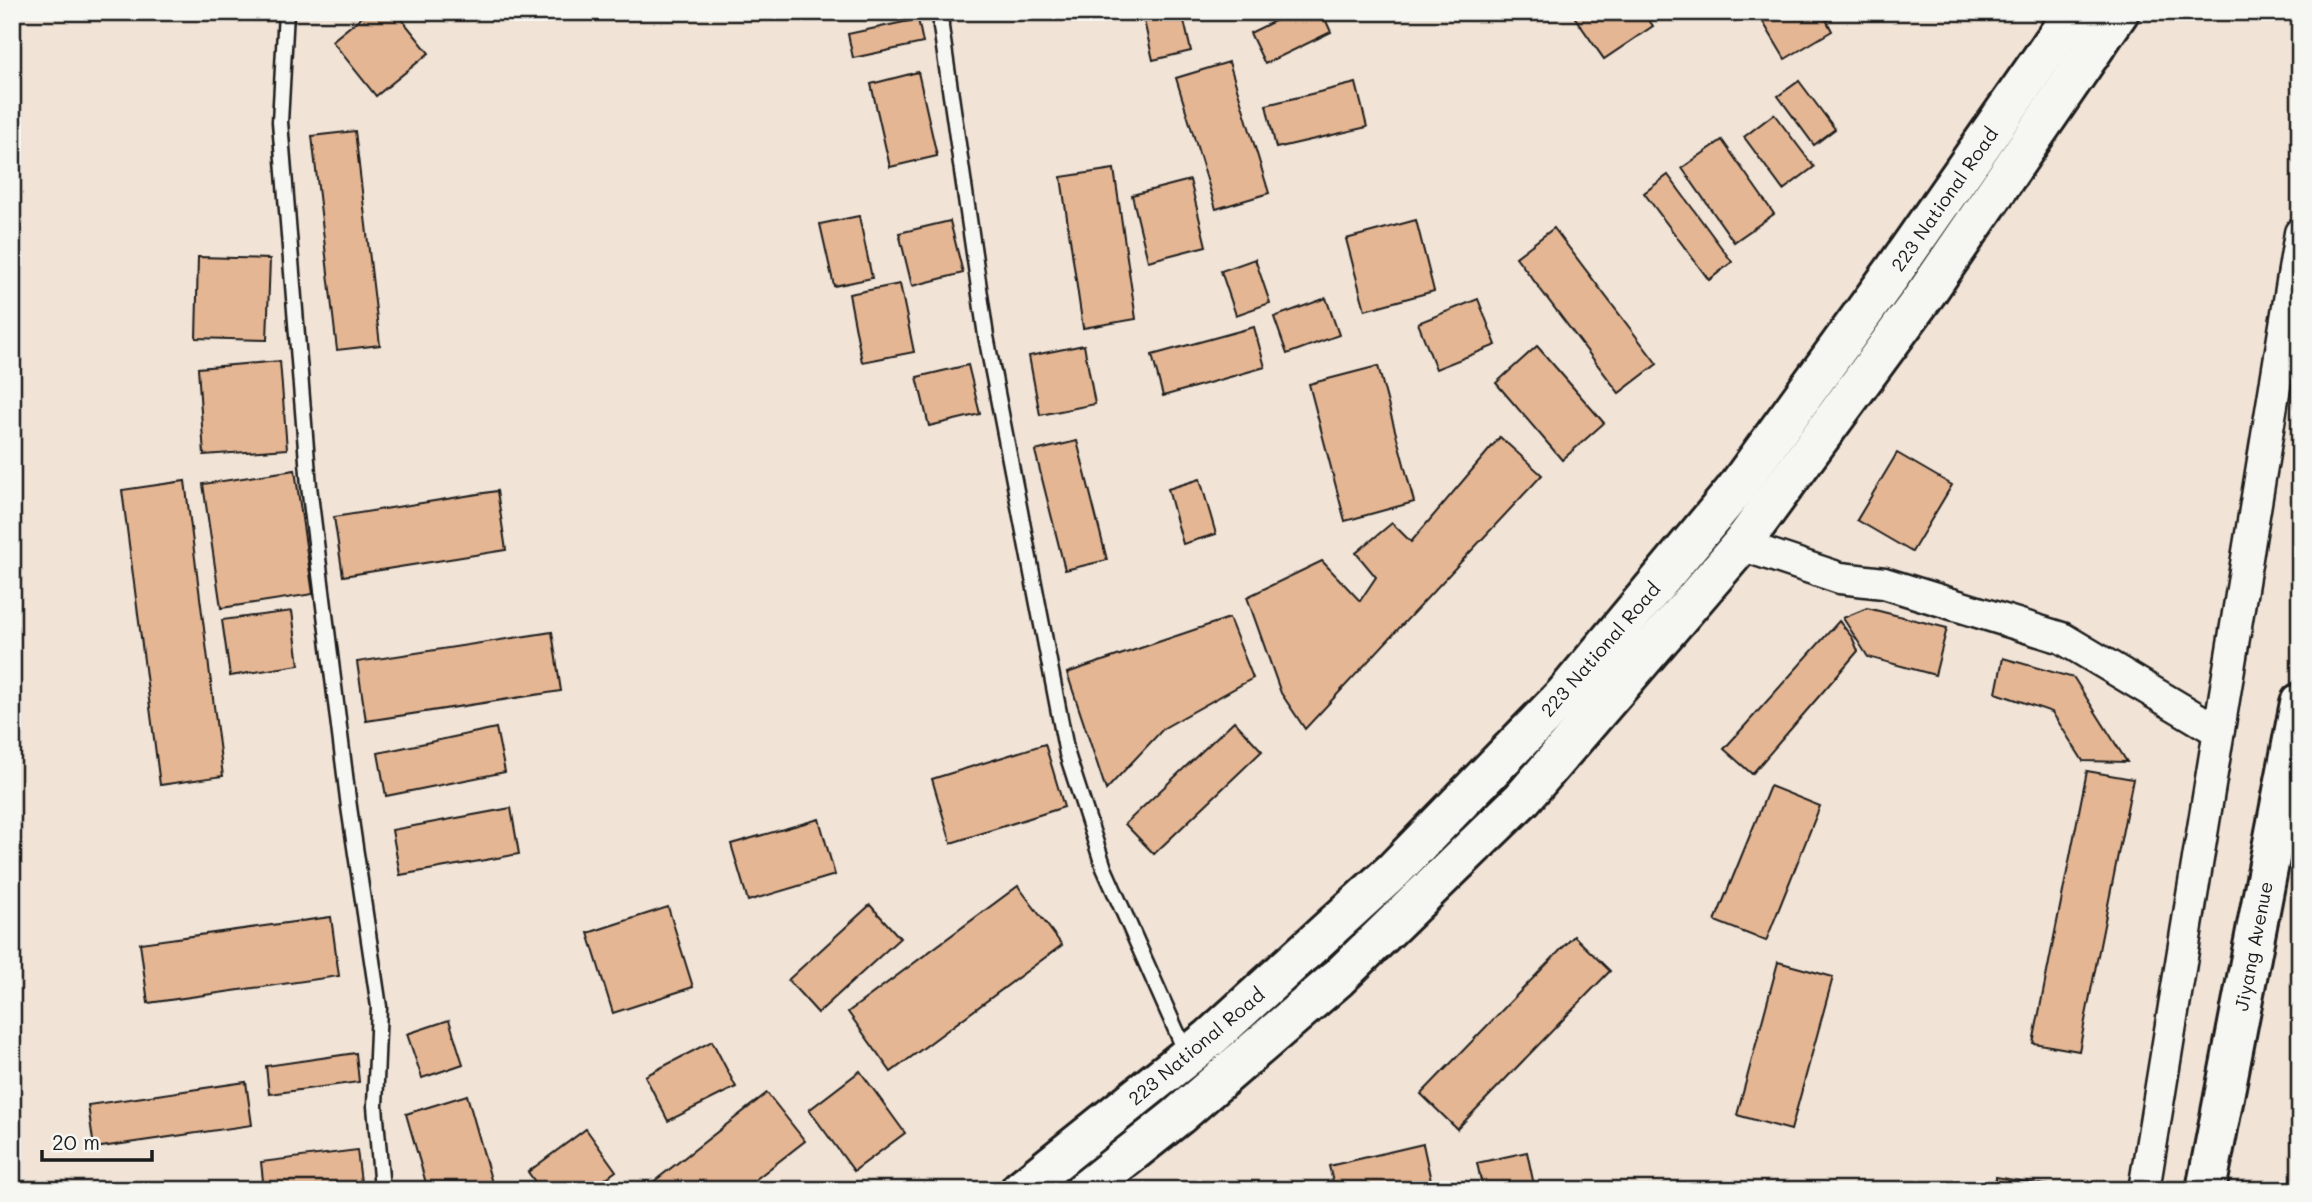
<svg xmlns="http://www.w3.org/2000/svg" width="2312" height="1202" font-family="Mali,sans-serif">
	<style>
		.building { fill: #e4b694; stroke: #1c1c1c; stroke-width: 2 }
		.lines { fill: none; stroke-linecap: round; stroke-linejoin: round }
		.lane-casing { stroke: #1c1c1c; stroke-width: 19 }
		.street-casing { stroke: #1c1c1c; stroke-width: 35 }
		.highway-casing { stroke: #1c1c1c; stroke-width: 44 }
		.lane { stroke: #f6f6f2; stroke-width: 14 }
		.street { stroke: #f6f6f2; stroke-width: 30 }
		.highway { stroke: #f6f6f2; stroke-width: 38 }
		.labels { text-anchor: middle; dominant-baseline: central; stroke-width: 7; stroke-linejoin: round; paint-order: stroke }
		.street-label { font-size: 19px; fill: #1c1c1c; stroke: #f6f6f2 }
	</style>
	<rect width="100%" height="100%" fill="#f1e3d6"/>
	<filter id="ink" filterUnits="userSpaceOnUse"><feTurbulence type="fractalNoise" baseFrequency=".0143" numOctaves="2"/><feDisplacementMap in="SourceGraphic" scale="14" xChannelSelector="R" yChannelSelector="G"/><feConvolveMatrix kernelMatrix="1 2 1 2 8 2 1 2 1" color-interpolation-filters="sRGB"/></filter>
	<g filter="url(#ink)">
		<g class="building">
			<path d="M368 12H396L429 53 376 96 332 41Z"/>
			<path d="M1142 12H1182L1191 51 1153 60Z"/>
			<path d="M1293 12H1322L1331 32 1265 64 1250 33Z"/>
			<path d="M1571 12H1643L1653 26 1604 59Z"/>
			<path d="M1757 12H1822L1832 31 1785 59Z"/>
			<path d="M918 19 923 43 853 58 848 34Z"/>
			<path d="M1229 62 1269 193 1216 209 1176 78Z"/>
			<path d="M918 72 937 156 890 167 871 84Z"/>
			<path d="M1799 81 1835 129 1814 145 1778 96Z"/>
			<path d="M1356 83 1367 127 1276 148 1266 105Z"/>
			<path d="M1774 114 1814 167 1783 190 1744 137Z"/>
			<path d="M355 131 380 345 337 350 312 136Z"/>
			<path d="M1722 140 1774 214 1734 242 1682 168Z"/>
			<path d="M1114 169 1136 319 1083 328 1061 177Z"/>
			<path d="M1668 175 1732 262 1709 280 1644 193Z"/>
			<path d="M1190 180 1206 246 1148 261 1132 195Z"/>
			<path d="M859 216 872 278 834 286 820 224Z"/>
			<path d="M1416 220 1434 291 1365 310 1346 239Z"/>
			<path d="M950 221 963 273 912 286 899 233Z"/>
			<path d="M1554 228 1657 364 1619 393 1516 257Z"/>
			<path d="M198 257 270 259 267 340 196 338Z"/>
			<path d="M1255 259 1270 303 1236 315 1221 271Z"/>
			<path d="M900 284 914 352 862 362 849 294Z"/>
			<path d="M1326 298 1339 335 1287 354 1274 317Z"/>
			<path d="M1478 299 1496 345 1436 369 1418 323Z"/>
			<path d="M1254 327 1265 367 1163 396 1152 355Z"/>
			<path d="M1084 345 1095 404 1040 415 1029 356Z"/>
			<path d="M1537 346 1604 423 1562 460 1496 383Z"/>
			<path d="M280 361 287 449 204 455 198 368Z"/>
			<path d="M968 365 980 414 929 426 917 377Z"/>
			<path d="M1378 366 1414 502 1345 521 1309 384Z"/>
			<path d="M1500 437 1542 475 1305 729 1281 693 1247 597 1322 561 1360 601 1376 577 1356 553 1392 523 1411 542Z"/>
			<path d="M1077 441 1107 560 1065 570 1035 451Z"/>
			<path d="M1897 453 1952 485 1912 552 1857 520Z"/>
			<path d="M295 470 313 594 221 608 203 484Z"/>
			<path d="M1200 479 1216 534 1183 544 1168 489Z"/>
			<path d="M185 481 223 776 160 785 122 490Z"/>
			<path d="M497 491 506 550 343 576 334 517Z"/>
			<path d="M1867 608 1947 628 1935 675 1868 657 1843 618Z"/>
			<path d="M292 611 299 665 230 676 222 620Z"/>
			<path d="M1229 618 1253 678 1164 728 1106 790 1067 673Z"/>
			<path d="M1839 621 1852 637 1858 651 1752 774 1724 749Z"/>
			<path d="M552 632 561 691 366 721 357 662Z"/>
			<path d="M2003 658 2074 678 2127 762 2083 761 2052 712 1996 693Z"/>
			<path d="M1234 721 1262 751 1154 854 1125 824Z"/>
			<path d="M496 728 505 772 386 796 378 753Z"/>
			<path d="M1045 744 1064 807 951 843 932 779Z"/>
			<path d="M2087 771 2133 779 2079 1051 2033 1043Z"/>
			<path d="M1770 786 1820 806 1766 941 1715 921Z"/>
			<path d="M511 808 519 854 400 875 392 830Z"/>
			<path d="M819 819 835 875 748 901 731 844Z"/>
			<path d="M1018 886 1062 945 891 1072 848 1012Z"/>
			<path d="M870 905 900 938 818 1013 788 980Z"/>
			<path d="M668 907 693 987 613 1013 588 933Z"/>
			<path d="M331 917 339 976 148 1003 140 943Z"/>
			<path d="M1574 936 1610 971 1457 1129 1421 1094Z"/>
			<path d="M1778 962 1833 977 1791 1130 1737 1115Z"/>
			<path d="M449 1020 463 1064 422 1078 407 1034Z"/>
			<path d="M712 1041 736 1087 668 1121 645 1076Z"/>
			<path d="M356 1053 359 1082 269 1094 266 1066Z"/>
			<path d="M860 1071 905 1133 854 1171 809 1110Z"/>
			<path d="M246 1082 252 1125 94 1148 88 1105Z"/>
			<path d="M767 1093 805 1141 742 1190H643Z"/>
			<path d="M467 1095 494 1190H428L406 1114Z"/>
			<path d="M586 1129 616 1171 590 1190H541L528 1172Z"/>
			<path d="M1423 1144 1433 1190H1335L1329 1166Z"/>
			<path d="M357 1150 362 1190H264L261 1162Z"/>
			<path d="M1527 1152 1535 1190H1483L1477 1163Z"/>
			<path d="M1996 1177 2055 1187 2054 1190H1994Z"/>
		</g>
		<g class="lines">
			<defs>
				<g id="lane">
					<path d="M286 12 280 122 309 486 349 807 379 1007 375 1106 382 1190"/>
					<path d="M941 12V27L986 336 1067 754 1104 868 1187 1055"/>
				</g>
				<g id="street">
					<path d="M1741 545 1840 578 1884 583 2062 638 2218 731"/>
					<path d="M2144 1190 2300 233"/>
				</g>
				<g id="highway">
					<path d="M1020 1190 1210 1038 1393 871 1565 694 1735 490 1893 272 2074 12"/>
					<path d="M1085 1190 1178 1116 1338 978 1523 798 1741 545 1927 292 2119 12"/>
					<path d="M2206 1190 2300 703"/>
				</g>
			</defs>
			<use href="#lane" class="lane-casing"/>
			<use href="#street" class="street-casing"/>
			<use href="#highway" class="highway-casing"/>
			<use href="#lane" class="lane"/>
			<use href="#street" class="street"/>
			<use href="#highway" class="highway"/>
		</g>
	</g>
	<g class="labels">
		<g class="street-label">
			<text transform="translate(1944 199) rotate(-55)">223 National Road</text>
			<text transform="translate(1600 649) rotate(-49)">223 National Road</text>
			<text transform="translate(2253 946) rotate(-79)">Jiyang Avenue</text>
			<text transform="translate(1196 1046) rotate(-40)">223 National Road</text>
		</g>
	</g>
	<rect width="2312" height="1202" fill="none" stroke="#f6f6f2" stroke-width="42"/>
	<rect x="21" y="21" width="2270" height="1160" fill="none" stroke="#1c1c1c" stroke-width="2.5" filter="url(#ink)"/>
	<path d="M42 1150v10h110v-10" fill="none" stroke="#1c1c1c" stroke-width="3.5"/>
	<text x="52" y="1150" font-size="21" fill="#1c1c1c" stroke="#f6f6f2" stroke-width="5" paint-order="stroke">20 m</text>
</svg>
